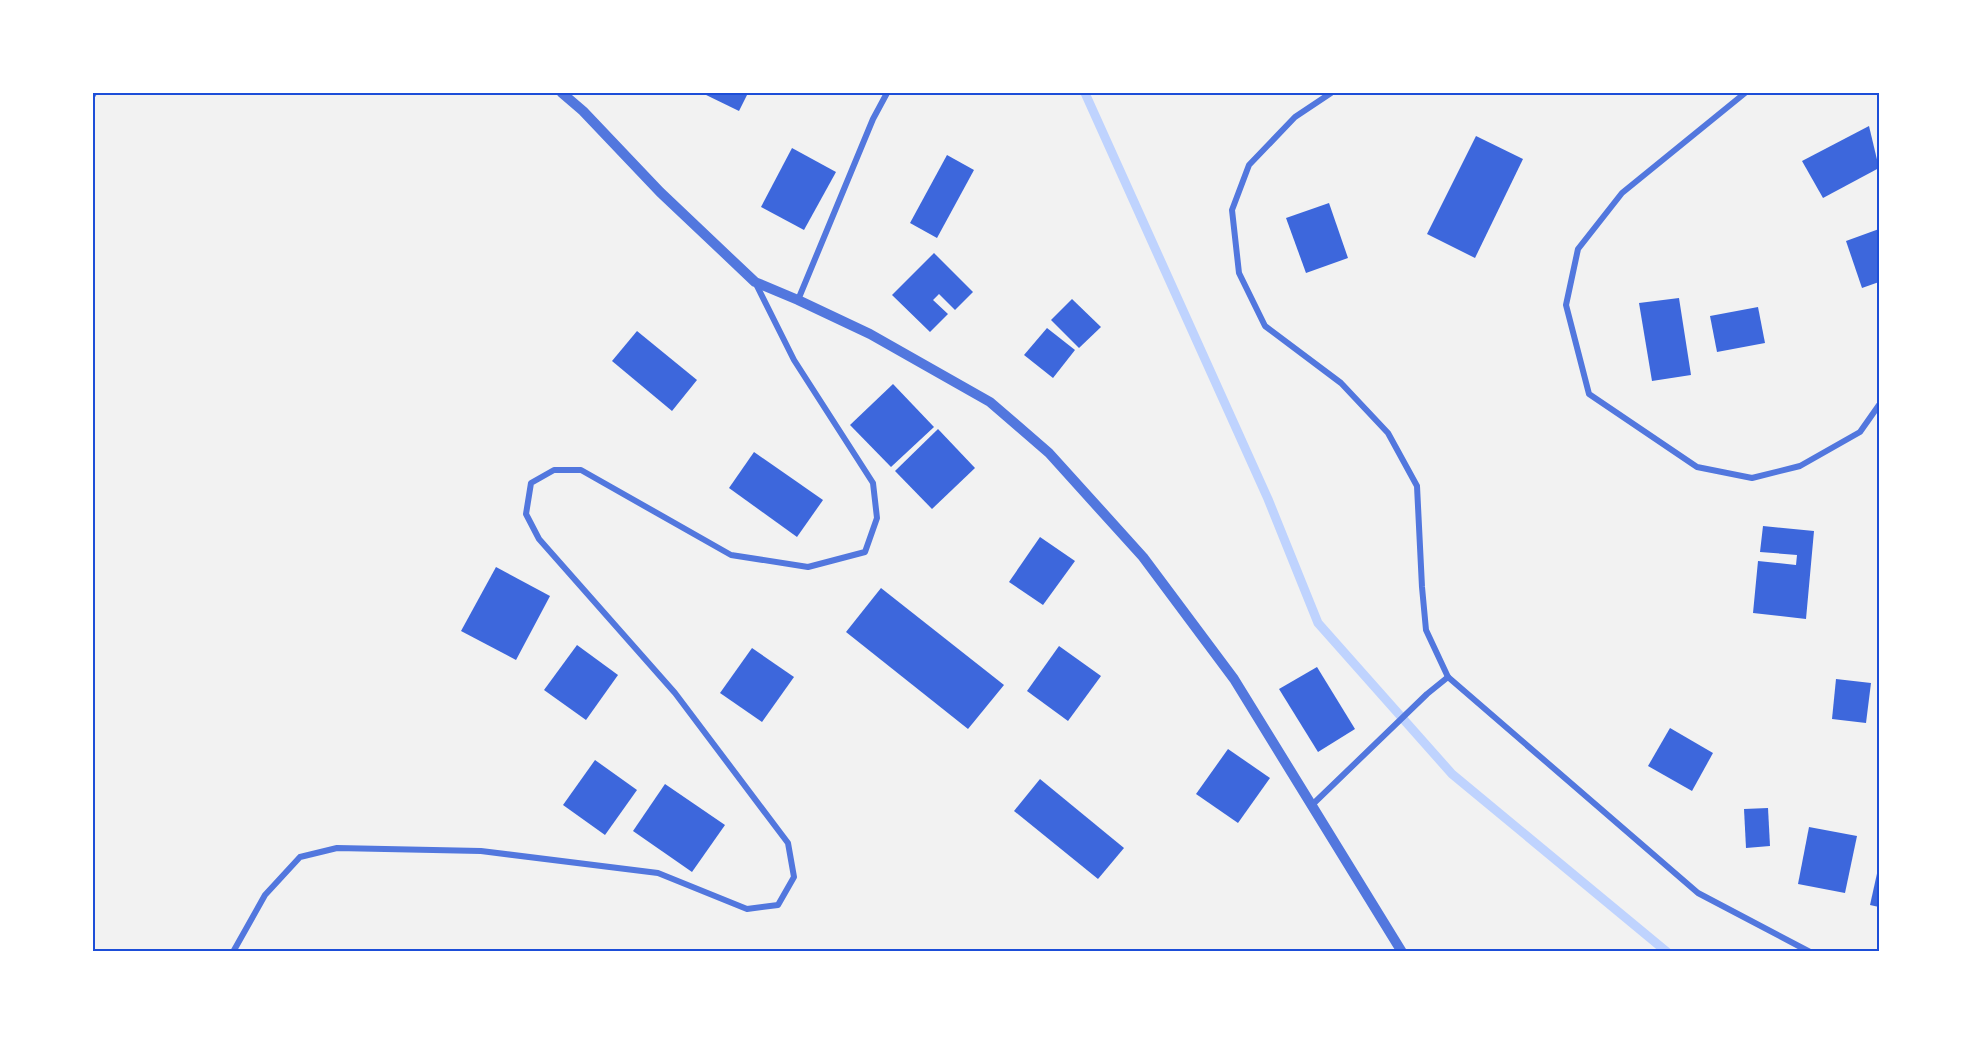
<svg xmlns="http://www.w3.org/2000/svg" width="1972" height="1045" font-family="Cabin,sans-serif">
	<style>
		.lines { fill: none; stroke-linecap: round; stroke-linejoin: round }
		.stream { stroke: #bfd3fe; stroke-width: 9 }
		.building { fill: #3d67dc }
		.minor { stroke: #5277de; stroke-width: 6 }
		.tertiary { stroke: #5277de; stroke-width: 10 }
		.neatline { fill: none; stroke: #1d4ed8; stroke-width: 2 }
	</style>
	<rect width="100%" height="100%" fill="#f2f2f2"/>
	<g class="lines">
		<path class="stream" d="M1085 93 1268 499 1318 623 1452 774 1667 952"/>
	</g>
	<g class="building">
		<path d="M702 93H748L739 111Z"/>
		<path d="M1869 126 1879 168 1823 198 1802 161Z"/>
		<path d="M1476 136 1523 159 1475 258 1427 234Z"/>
		<path d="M792 148 836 172 804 230 761 207Z"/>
		<path d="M947 155 974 170 937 238 910 223Z"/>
		<path d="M1329 203 1348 258 1306 273 1286 218Z"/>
		<path d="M1879 229V282L1862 288 1846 241Z"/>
		<path d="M934 253 973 292 955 310 939 294 933 300 948 314 930 332 892 295Z"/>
		<path d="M1679 298 1691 375 1652 381 1639 303Z"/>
		<path d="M1072 299 1101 327 1079 348 1051 320Z"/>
		<path d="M1758 307 1765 343 1717 352 1710 316Z"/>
		<path d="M1047 328 1075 350 1053 378 1024 355Z"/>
		<path d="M637 331 697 380 672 411 612 361Z"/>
		<path d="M893 384 934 427 891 467 850 425Z"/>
		<path d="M938 429 975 468 932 509 895 471Z"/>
		<path d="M754 452 823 500 797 537 729 488Z"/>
		<path d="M1763 526 1814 531 1806 619 1753 613 1758 561 1796 565 1797 555 1760 552Z"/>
		<path d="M1040 537 1075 561 1043 605 1009 582Z"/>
		<path d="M496 567 550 596 516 660 461 631Z"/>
		<path d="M881 588 1004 685 968 729 846 632Z"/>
		<path d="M577 645 618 675 586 720 544 690Z"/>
		<path d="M1059 646 1101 676 1068 721 1027 691Z"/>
		<path d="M752 648 794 677 762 722 720 693Z"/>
		<path d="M1317 667 1355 729 1318 752 1279 689Z"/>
		<path d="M1836 679 1871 683 1866 723 1832 719Z"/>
		<path d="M1670 728 1713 753 1692 791 1648 766Z"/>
		<path d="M1228 749 1270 778 1238 823 1196 794Z"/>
		<path d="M595 760 637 790 605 835 563 805Z"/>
		<path d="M1040 779 1124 848 1098 879 1014 811Z"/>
		<path d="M665 784 725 825 692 872 633 831Z"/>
		<path d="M1768 808 1770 846 1746 848 1744 809Z"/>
		<path d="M1809 827 1857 836 1845 893 1798 884Z"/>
		<path d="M1878 869H1879V907L1870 905Z"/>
	</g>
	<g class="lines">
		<g class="minor">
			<path d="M1331 93 1295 117 1249 165 1232 210 1239 273 1265 326 1341 383 1388 433 1417 486 1422 587 1426 630 1448 677 1698 893 1810 952"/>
			<path d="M1745 93 1622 193 1578 249 1566 305 1589 394 1697 467 1752 478 1800 466 1860 432 1879 405"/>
			<path d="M93 95 94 93"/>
			<path d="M798 300 873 119 887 93"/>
			<path d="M1312 805 1427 694 1448 677"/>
			<path d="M233 952 265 895 300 857 337 848 481 851 658 873 747 909 778 905 794 877 788 843 675 693 539 539 526 514 531 483 554 470H581L731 555 808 567 865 552 877 518 873 483 794 360 755 282"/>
		</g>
		<path class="tertiary" d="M562 93 583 111 660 192 755 282 798 300 870 334 990 402 1049 453 1143 557 1234 679 1402 952"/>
	</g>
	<rect width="1972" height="1045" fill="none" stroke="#ffffff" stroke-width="189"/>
	<rect x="94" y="94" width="1784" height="856" class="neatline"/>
</svg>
